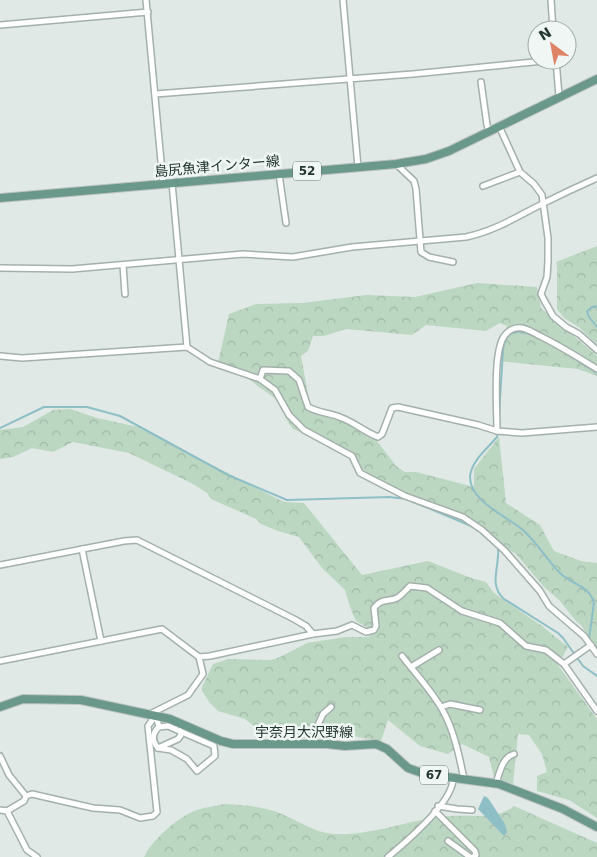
<svg xmlns="http://www.w3.org/2000/svg" width="597" height="857" font-family="'DejaVu Sans','Noto Sans JP',sans-serif">
	<style>
		.forest { fill: url(#forest-crowns) }
		.water { fill: #8ebfc7 }
		.lines { fill: none; stroke-linecap: round; stroke-linejoin: round }
		.stream { stroke: #8ebfc7; stroke-width: 2 }
		.street-casing { stroke: #a4b0ab; stroke-width: 8 }
		.primary-casing { stroke: #bdc3c1; stroke-width: 10 }
		.street { stroke: #fff; stroke-width: 5 }
		.primary { stroke: #6a998c; stroke-width: 8 }
		.labels { text-anchor: middle; dominant-baseline: central; stroke-width: 5; stroke-linejoin: round; paint-order: stroke }
		.shield { fill: #f0f6f3; stroke: #60706b; stroke-width: 1 }
		.shield-label { font-size: 12px; font-weight: bold; fill: #233731 }
		.street-label { font-size: 14px; fill: #233731; stroke: #f0f6f3 }
	</style>
	<defs>
		<pattern id="forest-crowns" width="20" height="18" patternUnits="userSpaceOnUse" patternTransform="scale(1.25)"><rect width="20" height="18" fill="#bbd7c2"/><path d="M2 6a3 3 0 1 1 6 0M12 15a3 3 0 1 1 6 0" fill="none" stroke="#a0b9a7"/></pattern>
	</defs>
	<rect width="100%" height="100%" fill="#e0e9e5"/>
	<g class="forest">
		<path d="M597 246V345L580 328 564 318 557 309V267L556 262Z"/>
		<path d="M477 283 537 287 541 308 597 356V376L578 369 498 361 507 326 500 323 486 331 426 325 412 335 346 329 324 336H313L308 351 301 356 310 405 342 419 374 437 396 466 405 472H416L474 487V469L499 437 506 503 540 525 554 551 581 561 597 563V650L581 625 576 621 559 600 544 587 516 554 472 528 410 499 400 490 372 477 338 448 293 429 286 419 282 408 276 399 233 368 218 363 229 314 256 304 302 303 367 295 415 297Z"/>
		<path d="M70 409 97 418 138 427 284 502 304 503 362 575 428 561 471 578 486 582 494 593 542 626 568 647 558 665 597 719V818L569 800 537 791V776L547 772 542 754 529 735 518 734 513 784 494 777 489 757 462 744 448 754 420 746 388 720 381 741 352 736 345 728 338 727 326 737 290 739 282 731 254 726 245 719 218 711 210 703 202 691V687L213 664 229 659 271 660 280 657 307 643 345 637H369L372 630 356 621 350 607 345 590 322 568 299 537 278 531 261 524 256 519 211 499 207 493 193 484 129 453 73 442 53 452 32 448 13 457 0 459V430L23 427 53 410Z"/>
		<path d="M225 804C242 805 260 806 277 812 296 819 314 833 334 834 374 836 412 818 451 816 471 815 498 820 514 806L597 843V857H144C152 840 179 816 197 810 206 807 216 806 225 804Z"/>
	</g>
	<path class="water" d="M484 796 488 798 505 824 507 832 504 836 478 809Z"/>
	<g class="lines">
		<g class="stream">
			<path d="M597 306 592 307 587 311 589 317 597 327"/>
			<path d="M499 416 503 350C504 342 507 333 516 332 533 329 581 363 597 373"/>
			<path d="M0 428 44 407H87L120 416 228 475 287 500 389 497 407 499"/>
			<path d="M498 431 497 437C487 449 471 461 470 477 470 503 510 517 525 532 538 544 547 560 560 573 568 581 580 584 588 592 591 594 592 599 594 602L589 639"/>
			<path d="M411 501 474 527"/>
			<path d="M498 547C500 567 488 585 504 599L558 633 563 638 583 666 597 676"/>
		</g>
		<defs>
			<g id="street">
				<path d="M146 0 163 183"/>
				<path d="M343 0 358 167"/>
				<path d="M551 0 553 30"/>
				<path d="M0 25 148 12"/>
				<path d="M556 60 559 96"/>
				<path d="M481 82 487 125 489 131"/>
				<path d="M155 94 413 74 554 60"/>
				<path d="M499 126 520 172 534 184 542 195 548 238V261L547 277 541 294 544 300 553 316 566 327 579 334 597 350"/>
				<path d="M396 164 414 181 416 189 421 252 429 257 453 262"/>
				<path d="M279 174 286 223"/>
				<path d="M172 183 187 347"/>
				<path d="M483 186 520 172"/>
				<path d="M123 265 125 294"/>
				<path d="M0 268 72 269 243 254 293 257 352 247 466 237C495 231 518 216 544 203 562 194 579 186 597 178"/>
				<path d="M0 356 22 358 187 347 210 362 260 379 275 390 289 415 304 430 352 456 360 473 405 496 463 517 482 530 505 551 540 591 549 606 584 636 597 654"/>
				<path d="M260 379 263 370 289 371 299 380 308 407C319 413 331 413 342 418 355 423 365 432 378 437L382 434 392 408 398 407 478 425 497 431 522 433 597 427"/>
				<path d="M497 431C497 408 493 357 503 338 507 331 514 327 522 328 528 329 534 333 540 336 560 346 578 357 597 369"/>
				<path d="M82 549 101 641"/>
				<path d="M0 565 124 541 137 540 294 619 306 626 313 634 210 656 199 657"/>
				<path d="M313 634 337 631 352 625 366 632 374 630 376 626 374 608C381 598 388 602 397 598 402 595 406 590 410 586L427 588 462 611 500 623 526 646 546 650 564 664 591 645"/>
				<path d="M402 656C415 673 431 690 442 709 454 730 459 755 464 779"/>
				<path d="M0 661 162 629 199 657 203 674 188 695 150 714"/>
				<path d="M564 664 597 711"/>
				<path d="M411 667 439 650"/>
				<path d="M441 707 450 704 480 710"/>
				<path d="M156 715 159 727C152 733 152 741 158 748L171 750 187 759 197 771 215 756 214 746 168 726 159 727"/>
				<path d="M309 744 323 714 331 707"/>
				<path d="M158 748 178 739 181 735 180 731"/>
				<path d="M0 756 9 775 26 796 24 801 7 811"/>
				<path d="M496 783C500 772 502 758 514 754"/>
				<path d="M26 796 32 794 93 808 120 810 140 818 153 816 157 812 148 726 156 715"/>
				<path d="M438 806 457 809 472 810"/>
				<path d="M0 810 7 811 27 850 37 857"/>
				<path d="M435 811 475 851 476 855 473 857"/>
				<path d="M448 841 470 857"/>
				<path d="M388 857C406 842 454 801 453 778"/>
			</g>
			<g id="primary">
				<path d="M0 198 396 164 426 159 449 151 597 79"/>
				<path d="M0 707 23 699 81 700 170 719 221 741 233 744H327L345 746 376 744 387 749 408 768 425 774 499 784 563 809 597 827"/>
			</g>
		</defs>
		<use href="#street" class="street-casing"/>
		<use href="#primary" class="primary-casing"/>
		<use href="#street" class="street"/>
		<use href="#primary" class="primary"/>
	</g>
	<g class="labels">
		<g class="shield">
			<rect x="293" y="161.5" width="28" height="19" rx="4"/>
			<rect x="420" y="765.5" width="28" height="19" rx="4"/>
		</g>
		<g class="shield-label">
			<text x="307" y="171">52</text>
			<text x="434" y="775">67</text>
		</g>
		<g class="street-label">
			<text transform="translate(217 166) rotate(-5)">島尻魚津インター線</text>
			<text x="304" y="732">宇奈月大沢野線</text>
		</g>
	</g>
	<g transform="translate(552 45) rotate(328)"><circle r="24" fill="#f0f6f3" stroke="#9eaaa5"/>
	<path d="M0-4L9 19L0 12L-9 19Z" fill="#df8367"/>
	<text y="-8" font-size="14" font-weight="bold" text-anchor="middle" fill="#233731">N</text>
	</g>
</svg>
